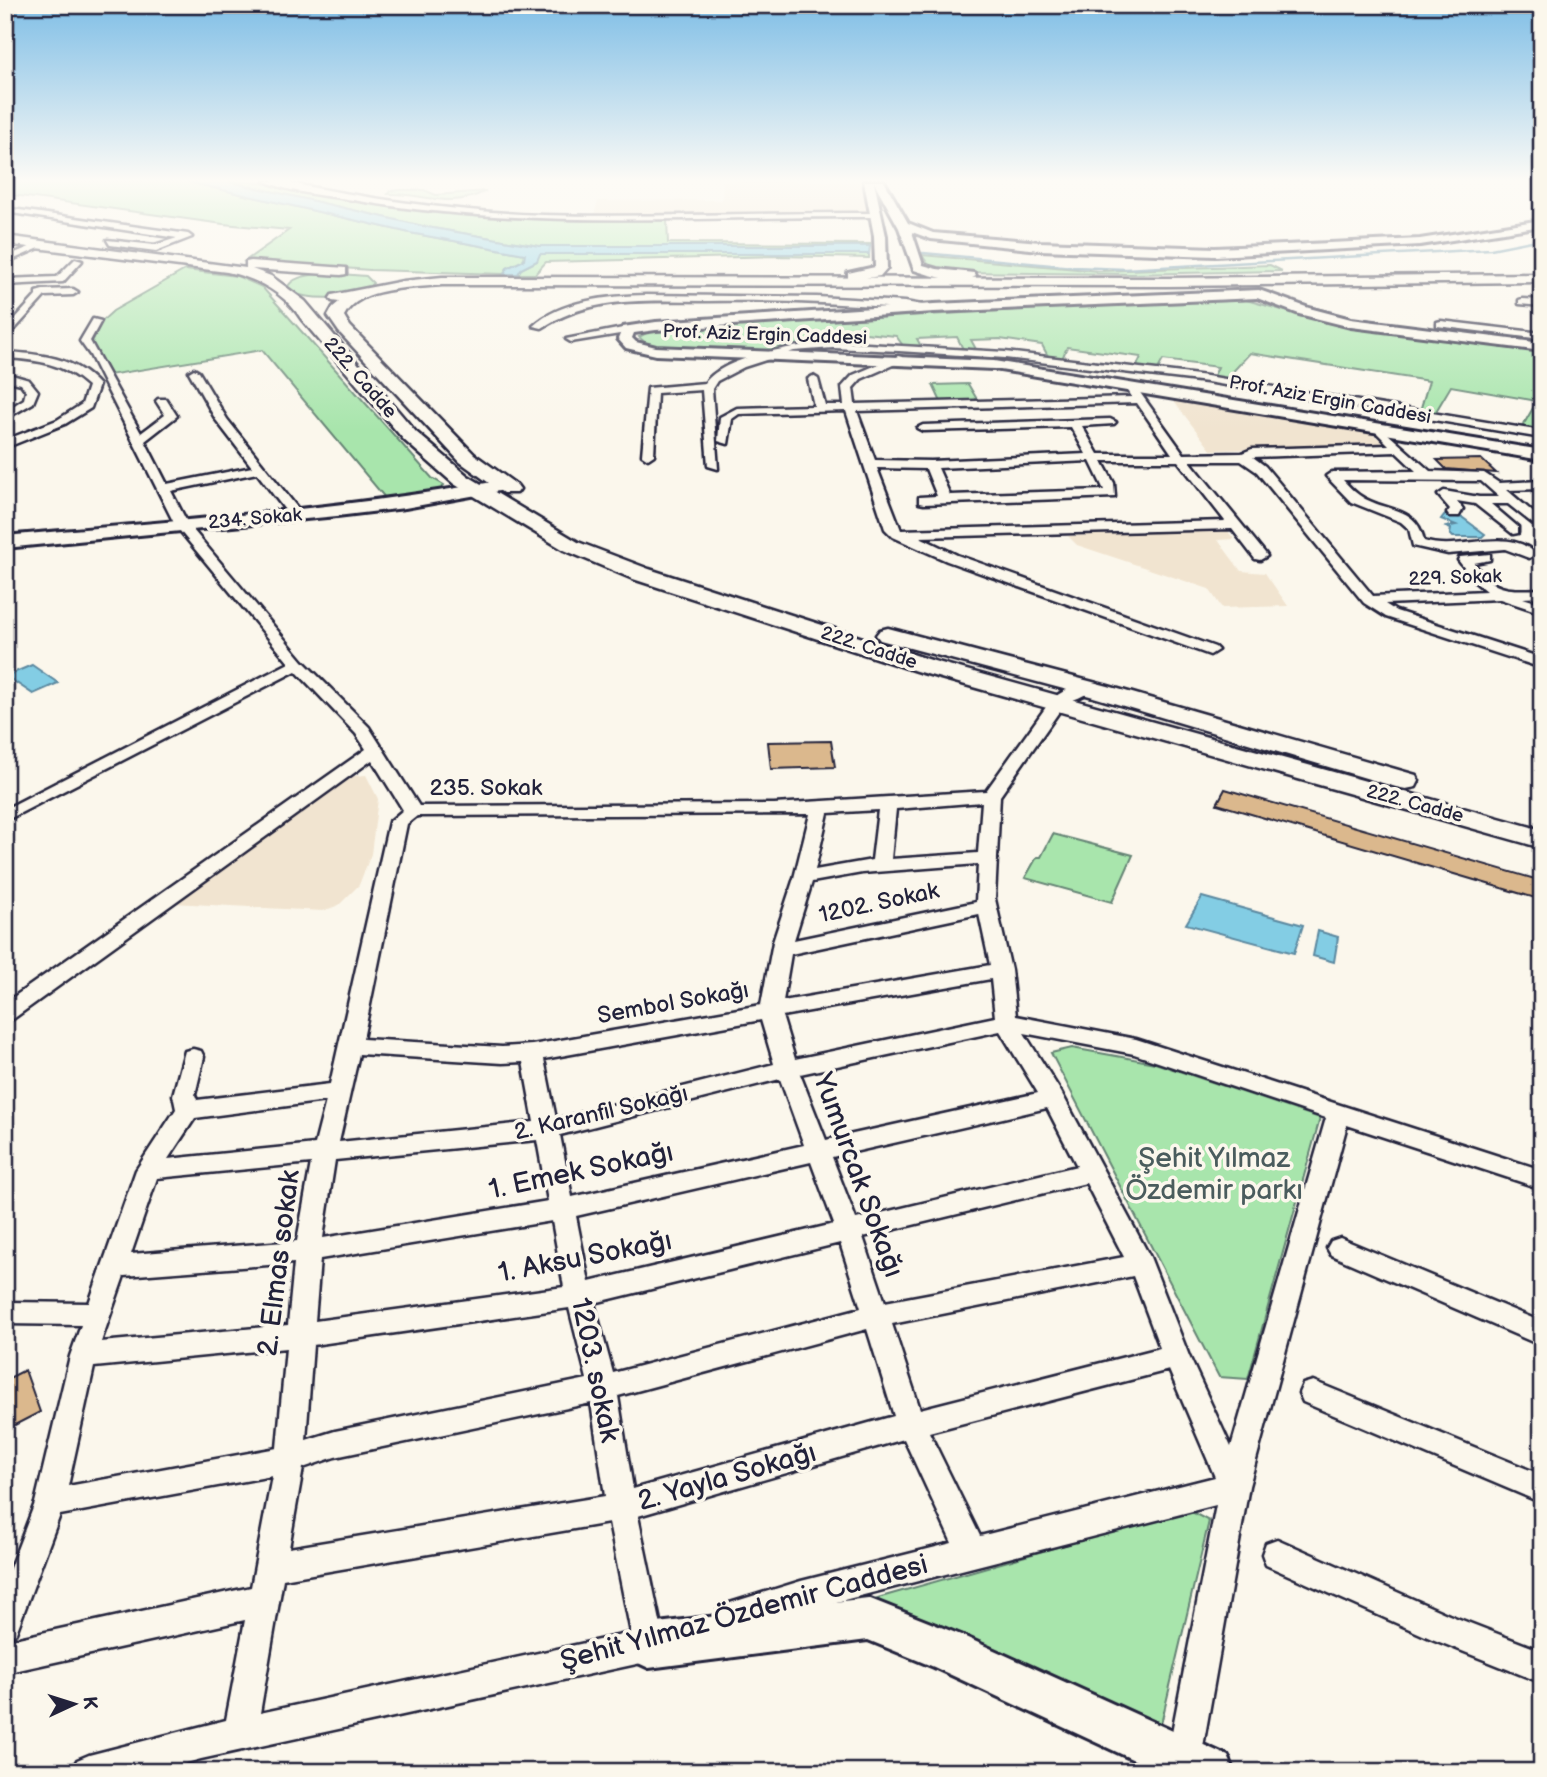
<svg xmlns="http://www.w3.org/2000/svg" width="1547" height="1777" font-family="'Balsamiq Sans',sans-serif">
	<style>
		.built { fill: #f1e4d0 }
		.green { fill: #a8e5ac; stroke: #658474; stroke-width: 2 }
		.water { fill: #83cde4; stroke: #5c89a0; stroke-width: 2 }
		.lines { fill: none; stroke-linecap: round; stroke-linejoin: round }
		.stream { stroke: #5c89a0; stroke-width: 2.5 }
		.building { fill: #dbb88d; stroke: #22223b; stroke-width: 2 }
		.street-casing { stroke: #22223b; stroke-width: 5 }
		.secondary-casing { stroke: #22223b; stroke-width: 6 }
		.primary-casing { stroke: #22223b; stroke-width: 5 }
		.street { fill: #fbf7ec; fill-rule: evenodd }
		.secondary { fill: #fbf7ec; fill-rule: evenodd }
		.primary { fill: #fbf7ec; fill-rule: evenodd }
		.labels { text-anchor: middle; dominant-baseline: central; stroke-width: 7; stroke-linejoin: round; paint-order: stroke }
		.far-street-label { font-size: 19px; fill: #22223b; stroke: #fbf7ec }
		.street-label { font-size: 23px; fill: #22223b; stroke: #fbf7ec }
		.near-park-label { font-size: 28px; fill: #4a5c5d; stroke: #fbf7ec }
		.near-street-label { font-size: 28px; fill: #22223b; stroke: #fbf7ec }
	</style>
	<rect width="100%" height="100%" fill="#fbf7ec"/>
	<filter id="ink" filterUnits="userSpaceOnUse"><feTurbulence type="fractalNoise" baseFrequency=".0143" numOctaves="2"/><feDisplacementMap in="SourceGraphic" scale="14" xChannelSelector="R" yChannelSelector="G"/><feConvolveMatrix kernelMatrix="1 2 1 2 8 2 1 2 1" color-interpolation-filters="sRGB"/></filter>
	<g filter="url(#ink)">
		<g class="built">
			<path d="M723 181H862L866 211 594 215 598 201 722 200Z"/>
			<path d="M1169 395 1364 429 1385 443 1380 446 1211 450Z"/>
			<path d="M1218 529 1227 530 1234 539 1218 540 1241 571 1265 573 1288 606 1222 608 1209 589 1077 545 1068 536Z"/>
			<path d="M366 775 378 799 371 854 359 885 339 905 323 911 173 903 346 777Z"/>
		</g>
		<g class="green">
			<path d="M5 181H184L410 233 525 254 524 260 507 268 504 274 370 270 245 261 289 230 223 224 5 194Z"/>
			<path d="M226 181C284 181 342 201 400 209 489 221 578 221 667 220L668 243 870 244V246H539L427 227Z"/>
			<path d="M400 190H424L436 195 486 191C448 210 426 193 388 194L390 191Z"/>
			<path d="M778 252 869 254V258L778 256 546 262 535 274H518L521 269 537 261 539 254Z"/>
			<path d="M922 255 1099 271 1270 265 1282 271 1132 274 947 272 932 270Z"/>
			<path d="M185 270 237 276 262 287 432 478 444 485 440 491 386 499 262 350 109 375 92 342 102 321 113 311Z"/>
			<path d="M327 273 366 276 373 283C356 302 306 301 286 290 291 275 313 275 327 273Z"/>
			<path d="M1239 298 1328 323 1542 352V433L1521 429 1537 401 1451 386 1435 413 1420 411 1429 381 1250 353 1226 379 1213 378 1218 367 1163 360 1157 371 1136 368 1141 357 1067 347 1062 359 1049 358 1042 345 1000 339 971 340 977 351H964L957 337 917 339 922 348 904 347 896 336 855 332 816 334 818 343 801 344 773 351 664 349 649 346 639 337 650 331 688 328Z"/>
			<path d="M968 384 978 401 941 402 933 385Z"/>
			<path d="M1053 834 1133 855 1112 902 1025 878 1037 857H1041Z"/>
			<path d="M1072 1048 1155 1063 1320 1118 1248 1379 1219 1377 1051 1053Z"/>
			<path d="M1188 1510 1209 1521 1161 1724 874 1599Z"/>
		</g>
		<g class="water">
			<path d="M184 181H226L427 227 539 246H870L869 254H540L537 261 521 269 518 274H504L507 268 524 260 525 254 410 233Z"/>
			<path d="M1444 515 1463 518 1485 534 1482 537H1453L1450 534 1451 529 1446 527 1456 525 1441 519Z"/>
			<path d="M32 665 58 683 33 694 6 676Z"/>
			<path d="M1202 897 1303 925 1294 953 1186 924Z"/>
			<path d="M1318 931 1338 937 1334 962 1313 956Z"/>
		</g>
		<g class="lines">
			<path class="stream" d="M923 253 1073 267 1125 269 1491 249 1542 239"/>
		</g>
		<g class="building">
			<path d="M1481 459 1496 473 1446 469 1437 460Z"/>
			<path d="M831 741 835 767 771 769 768 742Z"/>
			<path d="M1225 789 1542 881V900L1217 804Z"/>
			<path d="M25 1370 40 1412 5 1430V1380Z"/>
		</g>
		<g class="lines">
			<defs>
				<g id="street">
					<path d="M265 181H281C368 199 456 212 544 215 654 218 764 212 874 213L878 215 874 217C702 216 530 230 359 201 331 196 289 193 265 181Z"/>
					<path d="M5 208 188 234 192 237 156 251 110 245 107 240 155 245 177 238 5 212Z"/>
					<path d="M37 244 44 246 5 263V257Z"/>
					<path d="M75 259 82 261 63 282 5 285V279L57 277Z"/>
					<path d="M43 290 73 289 78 292 73 295 45 296 5 340V330L36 296V292Z"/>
					<path d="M646 295 817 297 905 302 939 308 934 311C859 304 784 300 708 301 652 301 591 295 542 328L533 326C561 300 610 296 646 295Z"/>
					<path d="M1522 299 1542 300V306L1519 304V300Z"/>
					<path d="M93 319 101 321 90 341 141 433 165 415 156 401 158 399H166L177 416 145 441 167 484 252 467 216 420 189 372 194 369 199 372 227 419 303 515 301 518H291L257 473 171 491 188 524 303 661 369 727 419 806 774 804 986 791 1051 700C1062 691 1078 682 1093 685L1095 688C1087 696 1072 699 1063 706L1000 796 995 899 1011 970 1016 1016 1136 1039 1542 1170V1189L1347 1125 1249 1486 1201 1758 1196 1770H1172L1167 1758 1216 1505 801 1611 730 1635 719 1630 714 1619 719 1608 730 1603 801 1581 952 1543 904 1439 638 1516 662 1631 666 1633 671 1644 666 1655 655 1660 201 1759 153 1772H72L77 1760 89 1755 226 1720 245 1620 5 1673V1641L251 1587 272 1476 60 1515 16 1633 5 1638V1581L35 1503 70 1356 81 1325 5 1324V1302L89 1303 136 1170 176 1109 173 1095 185 1051 193 1049 201 1051 204 1057 195 1095 197 1100 330 1084 389 822 403 810 372 760 13 1019 5 1021V1003L366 749 356 734 296 671 5 821V809L289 663 175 525 90 355 80 341ZM982 802 978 853 891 859 896 809ZM878 810 872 860 815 870 828 813ZM810 814 794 878 773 942 761 1005 532 1045 502 1047 363 1039 407 824 417 816ZM978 864 976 902 794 940 812 882 862 873ZM979 914 990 965 783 1001 791 954ZM991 979 995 1017 795 1059 782 1016ZM761 1020 774 1064 556 1119 544 1059ZM1000 1031 1038 1093 826 1140 800 1074ZM1024 1033 1134 1054 1326 1118 1231 1447 1189 1356 1150 1257 1061 1092ZM359 1054 502 1063 523 1062 534 1122 339 1142ZM780 1079 804 1145 572 1197 560 1135ZM326 1101 315 1144 168 1159 195 1118ZM1047 1108 1077 1166 856 1219 832 1157ZM537 1140 548 1201 323 1238 335 1160ZM811 1162 834 1224 589 1282 576 1216ZM311 1163 297 1241 131 1254 157 1178ZM1086 1183 1124 1257 885 1302 863 1237ZM552 1221 564 1287 315 1321 320 1259ZM840 1243 861 1308 613 1373 594 1303ZM294 1263 288 1325 101 1342 124 1276ZM1133 1276 1160 1348 920 1409 892 1324ZM569 1308 587 1379 335 1431 306 1440 313 1345ZM867 1329 894 1416 633 1489 618 1396ZM286 1348 277 1448 68 1486 94 1367ZM1169 1370 1215 1477 980 1536 929 1432ZM591 1403 605 1496 289 1548 303 1468 335 1457ZM609 1523 631 1633 260 1713 283 1579Z"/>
					<path d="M1441 321 1542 333V339L1437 326V322Z"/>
					<path d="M628 327 632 328V332L571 342 566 339Z"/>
					<path d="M833 342 1005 352 1207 376 1542 431V438L1207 382 1005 358 899 351 833 348 794 351 744 367 717 381 712 389 718 469 708 466 702 390 657 393 654 455 648 459 642 455 648 388 705 383C722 356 803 344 833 342Z"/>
					<path d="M5 352C41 354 74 357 99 385L91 408 65 424 5 448V440L57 420 82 404 88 386C63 363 38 360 5 358Z"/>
					<path d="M898 356 902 357V361L861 379 853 388 855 404 1132 397 1127 389 1132 386 1136 387 1184 454 1242 453 1252 449 1389 445 1373 429 1379 426 1430 471 1484 473 1499 483 1542 481V489L1507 490 1542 520V531L1508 504H1491L1518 527V533L1513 534 1475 504 1457 501 1463 509 1459 516H1449L1447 513 1450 509 1438 495 1444 491 1479 497H1499L1481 481 1343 480C1348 485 1353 491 1359 495 1384 513 1417 504 1424 541 1459 553 1508 525 1536 554L1529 558 1505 549 1448 554 1413 546 1409 529 1401 522 1351 502 1326 476 1332 472 1416 471 1396 452 1253 457 1265 466 1373 596 1486 591 1475 582 1458 560 1460 557 1490 554V560L1474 563C1493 593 1510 590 1542 589V597L1523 598 1542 604V613L1500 599 1385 604 1396 611 1542 658V668L1386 617 1364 603 1257 472 1241 461H1190L1265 553 1267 556 1260 560 1255 559 1232 529 920 537 957 555 1215 647 1218 650 1210 655 947 561 893 537 885 529 846 411 739 414 732 419 728 444 718 441 720 417 737 408 814 406 808 379 813 376 818 379 825 405H844L842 387 853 375ZM1137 403 1172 454H1098L1082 426 1114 424 1116 422 1110 419 923 425 917 428 923 431 1071 427 1086 454 931 461 875 460 857 411ZM1090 461 1104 490 950 495 938 468ZM1102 461H1178L1225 521 901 530 877 468 926 469 937 496 919 497V503L924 504 1115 497 1114 483Z"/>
					<path d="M5 373 29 380 38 391 33 403 5 419V411L24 399 26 391 21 384 5 380Z"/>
					<path d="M1340 1238 1542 1322V1346L1331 1255 1327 1248 1331 1241Z"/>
					<path d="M1313 1381 1542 1475V1503L1303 1402 1299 1393 1303 1384Z"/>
					<path d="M1277 1539 1449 1615 1542 1651V1683L1432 1639 1266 1565 1262 1554 1266 1543Z"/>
				</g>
				<g id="secondary">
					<path d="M864 181H884L908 223 933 233 1040 242 1215 248 1420 239 1542 220V226L1420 245 1215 256 1040 250 931 239 912 232 923 265 937 269 974 273 976 276C962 286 929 275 914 270L899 228 874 182 886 236 887 268 880 276 852 280 848 279V273L875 267 874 236Z"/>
					<path d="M1259 290 1309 308 1351 319 1542 343V351L1351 327 1299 314 1257 298 934 312 656 330 634 333 632 338 636 342 656 347 994 361 1542 450V460L994 369 656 355 626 348 618 339 623 327 656 322 934 304Z"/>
					<path d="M504 480 513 485 510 489 405 508 337 516 5 548V536C172 521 339 510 504 480Z"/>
					<path d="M868 1598 961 1635 1228 1756 1235 1772H1160L934 1667 868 1640 649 1668 634 1661 627 1646 634 1631 649 1624Z"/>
				</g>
				<g id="primary">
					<path d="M5 236 246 268V262L251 261 346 268V274L341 275 252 269 271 276 305 301 416 432 468 476 578 542 649 569 934 661 1542 830V848L916 671 633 579 564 550 454 484 404 440 302 320C285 293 257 278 227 272L5 244Z"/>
					<path d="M1542 274V282L1167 286 442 285C413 288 359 286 344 316L350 326 474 454 517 485 520 489 517 493H503L460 462 339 332 328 316 333 307 339 302 332 301 330 298 332 295 403 281 442 277 1167 278Z"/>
					<path d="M888 628 1108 686 1416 775 1419 781 1416 787 1406 789 1396 787 1090 696 880 640 876 635 880 630Z"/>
				</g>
			</defs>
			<use href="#street" class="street-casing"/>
			<use href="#secondary" class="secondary-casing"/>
			<use href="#primary" class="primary-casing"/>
			<use href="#street" class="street"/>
			<use href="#secondary" class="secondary"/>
			<use href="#primary" class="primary"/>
		</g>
	</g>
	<linearGradient id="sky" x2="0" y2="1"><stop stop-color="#7fbee6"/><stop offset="0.42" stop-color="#fdfbf6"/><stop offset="1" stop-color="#fdfbf6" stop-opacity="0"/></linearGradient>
	<rect width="1547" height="430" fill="url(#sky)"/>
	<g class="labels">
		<g class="far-street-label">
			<text transform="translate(765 335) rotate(2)">Prof. Aziz Ergin Caddesi</text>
			<text transform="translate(360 378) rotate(49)">222. Cadde</text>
			<text transform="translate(1330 400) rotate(10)">Prof. Aziz Ergin Caddesi</text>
			<text transform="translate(255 519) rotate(-5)">234. Sokak</text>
			<text transform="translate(1455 578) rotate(-2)">229. Sokak</text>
			<text transform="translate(869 648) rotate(18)">222. Cadde</text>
			<text transform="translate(1415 804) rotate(15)">222. Cadde</text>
		</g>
		<g class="street-label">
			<text x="486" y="788">235. Sokak</text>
			<text transform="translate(879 903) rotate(-12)">1202. Sokak</text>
			<text transform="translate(673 1003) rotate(-10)">Sembol Sokağı</text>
			<text transform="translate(601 1113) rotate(-13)">2. Karanfil Sokağı</text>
		</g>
		<g class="near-park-label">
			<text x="1214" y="1158">Şehit Yılmaz<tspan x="1214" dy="32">Özdemir parkı</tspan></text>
		</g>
		<g class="near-street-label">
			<text transform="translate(581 1171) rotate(-12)">1. Emek Sokağı</text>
			<text transform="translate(858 1175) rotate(70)">Yumurcak Sokağı</text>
			<text transform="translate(585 1257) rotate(-11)">1. Aksu Sokağı</text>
			<text transform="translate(279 1263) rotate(-83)">2. Elmas sokak</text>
			<text transform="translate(595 1370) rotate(78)">1203. sokak</text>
			<text transform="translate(727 1477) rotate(-16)">2. Yayla Sokağı</text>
			<text transform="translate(744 1613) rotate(-15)">Şehit Yılmaz Özdemir Caddesi</text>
		</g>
	</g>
	<rect width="1547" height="1777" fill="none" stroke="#fbf7ec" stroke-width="28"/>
	<rect x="14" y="14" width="1519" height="1749" fill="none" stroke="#22223b" stroke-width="2.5" filter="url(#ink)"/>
	<g transform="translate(74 1704) rotate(86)" stroke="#fbf7ec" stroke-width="5" paint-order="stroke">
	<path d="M0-5L12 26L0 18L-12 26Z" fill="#22223b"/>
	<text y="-10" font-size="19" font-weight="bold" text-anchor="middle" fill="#22223b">K</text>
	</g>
</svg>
